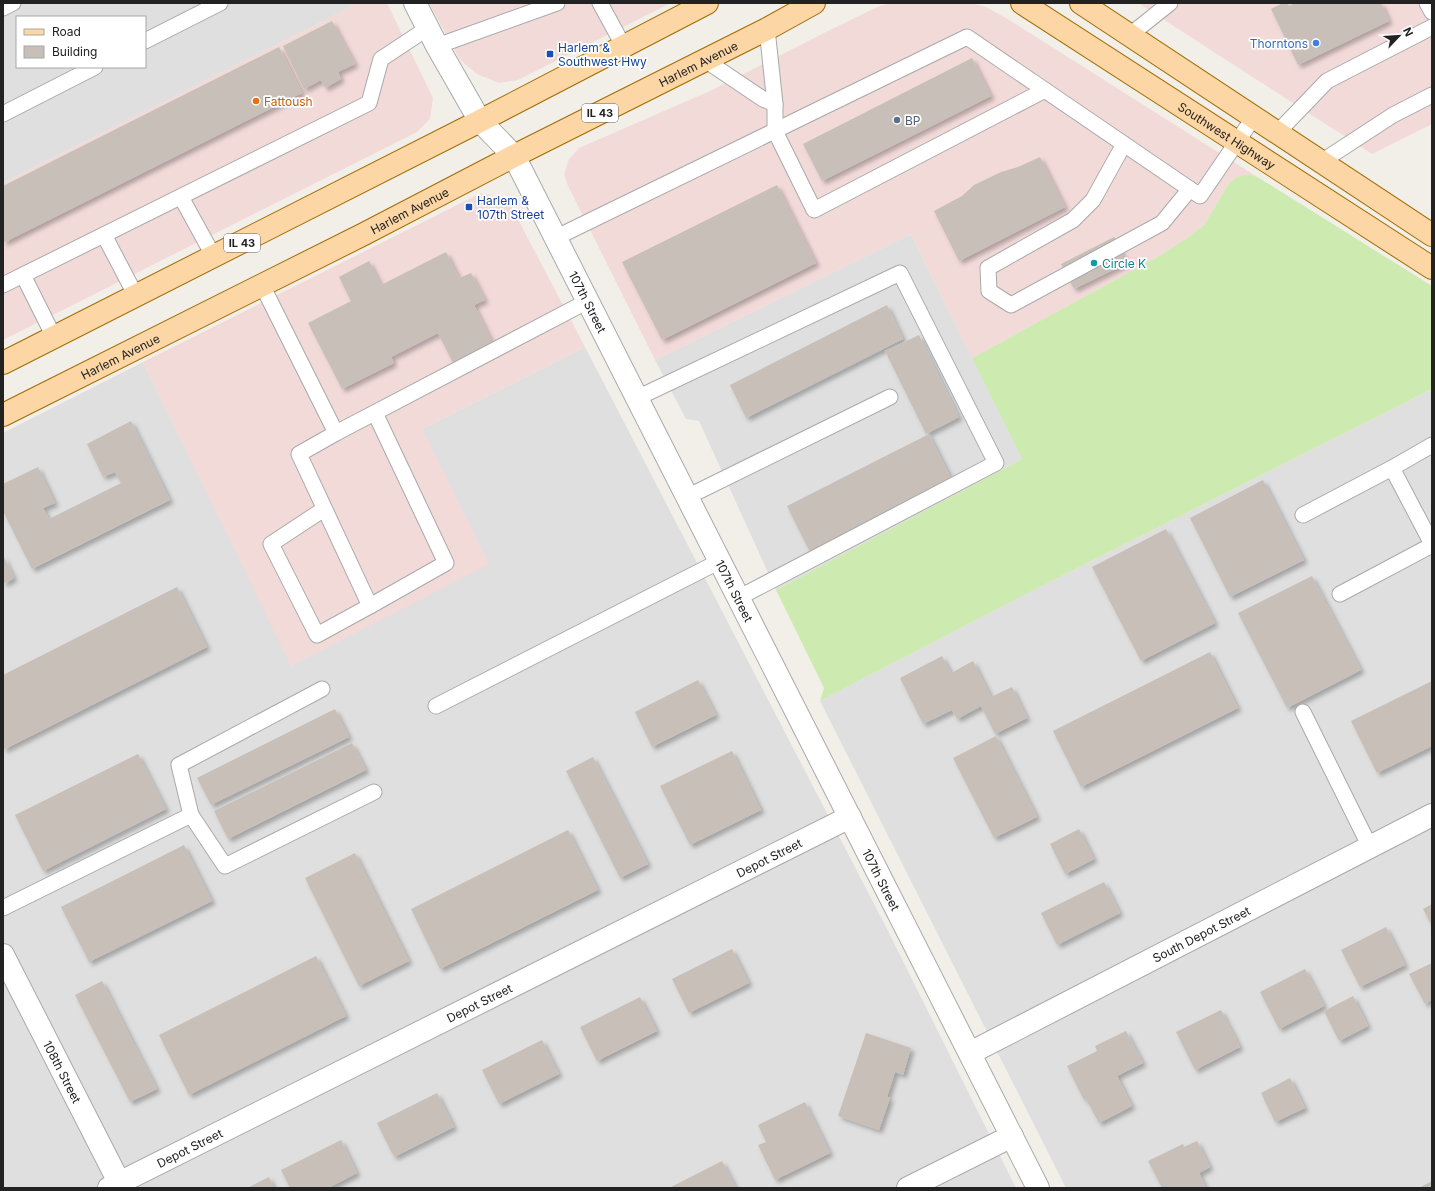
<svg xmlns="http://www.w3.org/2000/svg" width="1435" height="1191" font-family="Inter,sans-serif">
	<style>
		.residential { fill: #e0dfdf; fill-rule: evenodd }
		.commercial { fill: #f2dad9 }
		.grass { fill: #cdebb0 }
		.building { fill: #c7bfb8; filter: url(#shadow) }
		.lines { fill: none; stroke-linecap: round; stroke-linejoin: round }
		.lane-casing { stroke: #a9a9a9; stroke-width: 17 }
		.street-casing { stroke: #a9a9a9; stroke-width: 24 }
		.primary-casing { stroke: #a06b00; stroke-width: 24 }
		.lane { stroke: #fff; stroke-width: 15 }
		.street { stroke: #fff; stroke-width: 22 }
		.primary { stroke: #fcd6a4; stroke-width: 22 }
		.shop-dot { fill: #3f7fe0; stroke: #fff; stroke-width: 1.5 }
		.transit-dot { fill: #1a4fb4; stroke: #fff; stroke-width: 1.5 }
		.food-dot { fill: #e8710a; stroke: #fff; stroke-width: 1.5 }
		.service-dot { fill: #5c6f8a; stroke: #fff; stroke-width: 1.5 }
		.culture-dot { fill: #0f9aa8; stroke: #fff; stroke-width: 1.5 }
		.labels { text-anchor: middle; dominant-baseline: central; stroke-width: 3.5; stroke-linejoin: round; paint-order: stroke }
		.shield { fill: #fff; stroke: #646464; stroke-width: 1 }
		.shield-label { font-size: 11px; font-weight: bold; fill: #222 }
		.shop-label { font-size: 12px; fill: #366cbe; stroke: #fff; text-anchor: end }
		.transit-label { font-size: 12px; fill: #164399; stroke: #fff; text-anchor: start }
		.street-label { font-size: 12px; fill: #222; stroke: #fff }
		.food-label { font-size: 12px; fill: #c56008; stroke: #fff; text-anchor: start }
		.service-label { font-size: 12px; fill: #4e5e75; stroke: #fff; text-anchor: start }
		.culture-label { font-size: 12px; fill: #0d838f; stroke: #fff; text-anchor: start }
	</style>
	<defs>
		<filter id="shadow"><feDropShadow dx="3.5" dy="3.5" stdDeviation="2" flood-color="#0004"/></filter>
	</defs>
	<rect width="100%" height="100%" fill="#f2efe9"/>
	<g class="residential">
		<path d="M3 3H359L3 183ZM17 17H145V67H17Z"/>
		<path d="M911 234 1022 459 776 590 699 421 686 419 655 360Z"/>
		<path d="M585 347 886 927 1016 1188H3V433L143 362 292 666 422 429Z"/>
		<path d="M1432 389V1188H1066L820 701 1030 592Z"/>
	</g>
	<g class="commercial">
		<path d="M359 3H387L433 98 430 119 417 132 3 340V183Z"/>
		<path d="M429 3H671L518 80 499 83 477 74 460 60Z"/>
		<path d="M889 3H971L986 7 1006 18 1259 178 1252 175 1235 178 1228 185 1204 225 1190 236 1159 256 972 358 911 234 655 360 568 186 564 174 569 159 579 148 710 91 826 32 875 8Z"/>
		<path d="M1138 3H1432V124L1372 154Z"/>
		<path d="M481 193 499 197 511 206 585 347 422 429 489 564 291 666 143 362Z"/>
	</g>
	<path class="grass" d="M1244 175H1252L1259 178 1432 286V389L1030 592 820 701 824 688 776 590 1022 459 972 358 1159 256 1190 236 1204 225 1228 185 1235 178Z"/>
	<g class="building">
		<path d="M1283 3H1287L1289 6 1295 3H1381L1389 21 1298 65 1271 9Z"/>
		<path d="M332 21 355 64 338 72 341 79 325 88 321 80 304 89 283 46Z"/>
		<path d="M279 47 302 93 3 243V186Z"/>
		<path d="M972 58 991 96 822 181 803 144Z"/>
		<path d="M1040 157 1065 207 959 261 934 211 962 196 974 185 1001 172 1018 167Z"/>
		<path d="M777 185 816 263 662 340 622 262Z"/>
		<path d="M1114 237 1127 263 1074 289 1061 264Z"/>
		<path d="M446 252 459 278 471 273 485 300 474 305 494 346 455 367 438 333 391 357 394 363 342 389 308 323 351 301 339 277 369 261 381 285Z"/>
		<path d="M887 305 903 339 746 418 730 385Z"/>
		<path d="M919 335 959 417 926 434 885 351Z"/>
		<path d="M131 421 170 500 32 569 3 511V484L38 467 55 503 43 508 49 519 121 483 115 472 103 477 87 444Z"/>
		<path d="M929 434 952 480 810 552 787 506Z"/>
		<path d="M1263 480 1304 560 1230 597 1190 518Z"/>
		<path d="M1166 529 1215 623 1141 661 1092 567Z"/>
		<path d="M3 555 14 578 3 584Z"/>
		<path d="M1312 576 1361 670 1287 708 1238 613Z"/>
		<path d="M177 587 207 647 3 750V675Z"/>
		<path d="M1210 652 1238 708 1081 787 1053 731Z"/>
		<path d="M942 656 951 673 973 661 991 697 1012 687 1027 718 995 734 981 706 957 719 952 710 923 724 900 678Z"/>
		<path d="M698 680 716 715 652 747 635 712Z"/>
		<path d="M1432 681V746L1377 773 1351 721Z"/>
		<path d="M335 709 349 737 211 805 197 778Z"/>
		<path d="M996 736 1037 817 994 838 953 758Z"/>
		<path d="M352 743 366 770 228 839 214 811Z"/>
		<path d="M732 751 761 810 690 845 660 786Z"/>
		<path d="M138 754 166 809 43 871 15 815Z"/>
		<path d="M593 757 648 864 620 878 566 771Z"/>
		<path d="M1079 829 1094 859 1065 874 1050 844Z"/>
		<path d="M568 830 598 890 440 969 411 909Z"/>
		<path d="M184 845 212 901 89 962 61 907Z"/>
		<path d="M355 853 409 961 359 986 305 878Z"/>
		<path d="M1104 882 1120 913 1057 945 1041 913Z"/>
		<path d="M1432 904V926L1423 909Z"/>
		<path d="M1386 927 1405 965 1360 987 1341 950Z"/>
		<path d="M732 949 749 983 689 1013 672 979Z"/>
		<path d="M316 956 346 1016 189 1095 159 1035Z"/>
		<path d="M1432 963V1000L1425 1004 1409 974Z"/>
		<path d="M1305 969 1324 1006 1279 1029 1260 992Z"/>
		<path d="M102 981 157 1089 130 1102 75 995Z"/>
		<path d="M1353 996 1368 1026 1339 1041 1324 1011Z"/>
		<path d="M640 997 657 1031 597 1061 580 1027Z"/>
		<path d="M1221 1010 1240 1047 1195 1070 1176 1032Z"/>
		<path d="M1126 1031 1143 1063 1117 1076 1132 1106 1099 1123 1086 1099 1084 1100 1067 1066 1097 1051 1095 1046Z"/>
		<path d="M866 1033 911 1048 903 1075 895 1072 887 1097 890 1098 879 1130 838 1116Z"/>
		<path d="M542 1040 559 1074 499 1104 482 1070Z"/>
		<path d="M1290 1078 1305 1108 1275 1122 1261 1093Z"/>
		<path d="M437 1093 454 1127 394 1157 377 1123Z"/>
		<path d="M805 1102 830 1153 775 1180 758 1145 766 1142 758 1125Z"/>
		<path d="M341 1140 357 1173 328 1188H290L281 1170Z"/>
		<path d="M1197 1141 1210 1167 1199 1173 1206 1188H1162L1148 1161 1183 1144 1184 1147Z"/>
		<path d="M722 1161 736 1188H669Z"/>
		<path d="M269 1177 274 1188H247Z"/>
		<path d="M1432 1181V1188H1419Z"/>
	</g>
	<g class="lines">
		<defs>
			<g id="lane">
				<path d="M600 3 624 47"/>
				<path d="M1427 3 1432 12"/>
				<path d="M3 8 13 3"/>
				<path d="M1130 35 1170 3"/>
				<path d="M145 41 220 3"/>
				<path d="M437 46 557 3"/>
				<path d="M705 60 763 99 775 104 767 29"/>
				<path d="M775 104V131L814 210 1045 90"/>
				<path d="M3 114 95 67"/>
				<path d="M1277 133 1327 81 1432 27"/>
				<path d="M1124 144 1093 200 1073 220 988 268 989 291 1011 305 1162 223 1190 189"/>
				<path d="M1321 162 1393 115 1432 95"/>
				<path d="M181 197 214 257"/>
				<path d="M104 235 136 296"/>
				<path d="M555 238 967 37 1200 196 1254 117"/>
				<path d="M23 275 54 337"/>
				<path d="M3 285 369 103 381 59 428 28"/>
				<path d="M262 285 336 433 299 454 370 606 317 635 271 544 324 509"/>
				<path d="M637 398 900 273 996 463 738 598"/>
				<path d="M336 433 588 301"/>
				<path d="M1392 468 1432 544"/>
				<path d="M687 497 890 397"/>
				<path d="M1303 515 1392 468 1432 445"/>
				<path d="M1340 594 1432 545"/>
				<path d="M370 606 446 563 375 413"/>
				<path d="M322 689 179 765 191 815 225 866 374 792"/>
				<path d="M436 706 720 561"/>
				<path d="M1303 712 1370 847"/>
				<path d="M3 908 191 815"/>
			</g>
			<g id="street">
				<path id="s1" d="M415 3 437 46 480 121 514 156 1038 1188"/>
				<path id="s2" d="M3 955 122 1188"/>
				<path id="s3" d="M970 1053 1432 815"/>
				<path id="s4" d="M109 1188 850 817"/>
				<path d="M908 1188 1012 1136"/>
			</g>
			<g id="primary">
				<path id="s5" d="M1022 3 1432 268"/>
				<path d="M1081 3 1432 235"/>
				<path d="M3 363 480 121 707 3"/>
				<path id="s6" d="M3 415 364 234 514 156 767 29 814 3"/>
			</g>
		</defs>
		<use href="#lane" class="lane-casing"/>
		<use href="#street" class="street-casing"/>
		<use href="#primary" class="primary-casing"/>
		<use href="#lane" class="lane"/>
		<use href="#street" class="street"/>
		<use href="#primary" class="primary"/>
	</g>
	<circle class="shop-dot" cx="1316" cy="43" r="4"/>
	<g class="transit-dot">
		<rect x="546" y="50" width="8" height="8" rx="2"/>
		<rect x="465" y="203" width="8" height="8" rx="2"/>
	</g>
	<circle class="food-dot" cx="256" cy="101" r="4"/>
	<circle class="service-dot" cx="897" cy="120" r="4"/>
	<circle class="culture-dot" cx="1094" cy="263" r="4"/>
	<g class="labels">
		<g class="shield">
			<rect x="582" y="104" width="36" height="18" rx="3"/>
			<rect x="224" y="234" width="36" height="18" rx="3"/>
		</g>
		<g class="shield-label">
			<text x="600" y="113">IL 43</text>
			<text x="242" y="243">IL 43</text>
		</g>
		<g class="shop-label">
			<text x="1308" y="43">Thorntons</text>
		</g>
		<g class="transit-label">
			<text x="558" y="47">Harlem &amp;<tspan x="558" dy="14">Southwest Hwy</tspan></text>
			<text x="477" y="200">Harlem &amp;<tspan x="477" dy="14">107th Street</tspan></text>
		</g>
		<g class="street-label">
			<text stroke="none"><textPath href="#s6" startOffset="779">Harlem Avenue</textPath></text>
			<text stroke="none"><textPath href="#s5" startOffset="244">Southwest Highway</textPath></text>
			<text stroke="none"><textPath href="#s6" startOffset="455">Harlem Avenue</textPath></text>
			<text stroke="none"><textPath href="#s1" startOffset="347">107th Street</textPath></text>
			<text stroke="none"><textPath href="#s6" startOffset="131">Harlem Avenue</textPath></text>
			<text stroke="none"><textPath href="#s1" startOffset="671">107th Street</textPath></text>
			<text stroke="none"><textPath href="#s4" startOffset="738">Depot Street</textPath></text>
			<text stroke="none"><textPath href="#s1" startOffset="995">107th Street</textPath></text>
			<text stroke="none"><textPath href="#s3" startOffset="260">South Depot Street</textPath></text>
			<text stroke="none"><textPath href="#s4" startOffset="414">Depot Street</textPath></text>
			<text stroke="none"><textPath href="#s2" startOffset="131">108th Street</textPath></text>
			<text stroke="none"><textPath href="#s4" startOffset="90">Depot Street</textPath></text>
		</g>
		<g class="food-label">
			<text x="264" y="101">Fattoush</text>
		</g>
		<g class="service-label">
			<text x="905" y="120">BP</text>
		</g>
		<g class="culture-label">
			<text x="1102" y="263">Circle K</text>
		</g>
	</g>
	<rect width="1435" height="1191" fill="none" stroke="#222222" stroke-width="8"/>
	<rect x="16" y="16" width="130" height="52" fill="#ffffff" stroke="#a7a7a7"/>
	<rect x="24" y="29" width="20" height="6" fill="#fcd6a4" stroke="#a7a7a7"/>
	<text x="52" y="36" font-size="12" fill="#222222">Road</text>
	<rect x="24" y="46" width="20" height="12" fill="#c7bfb8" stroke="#a7a7a7"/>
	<text x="52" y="56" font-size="12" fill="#222222">Building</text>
	<g transform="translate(1399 36) rotate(65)" stroke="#ffffff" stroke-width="3" paint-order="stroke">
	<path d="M0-3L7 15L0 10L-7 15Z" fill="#222222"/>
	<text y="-6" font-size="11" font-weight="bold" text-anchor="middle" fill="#222222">N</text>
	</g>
</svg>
